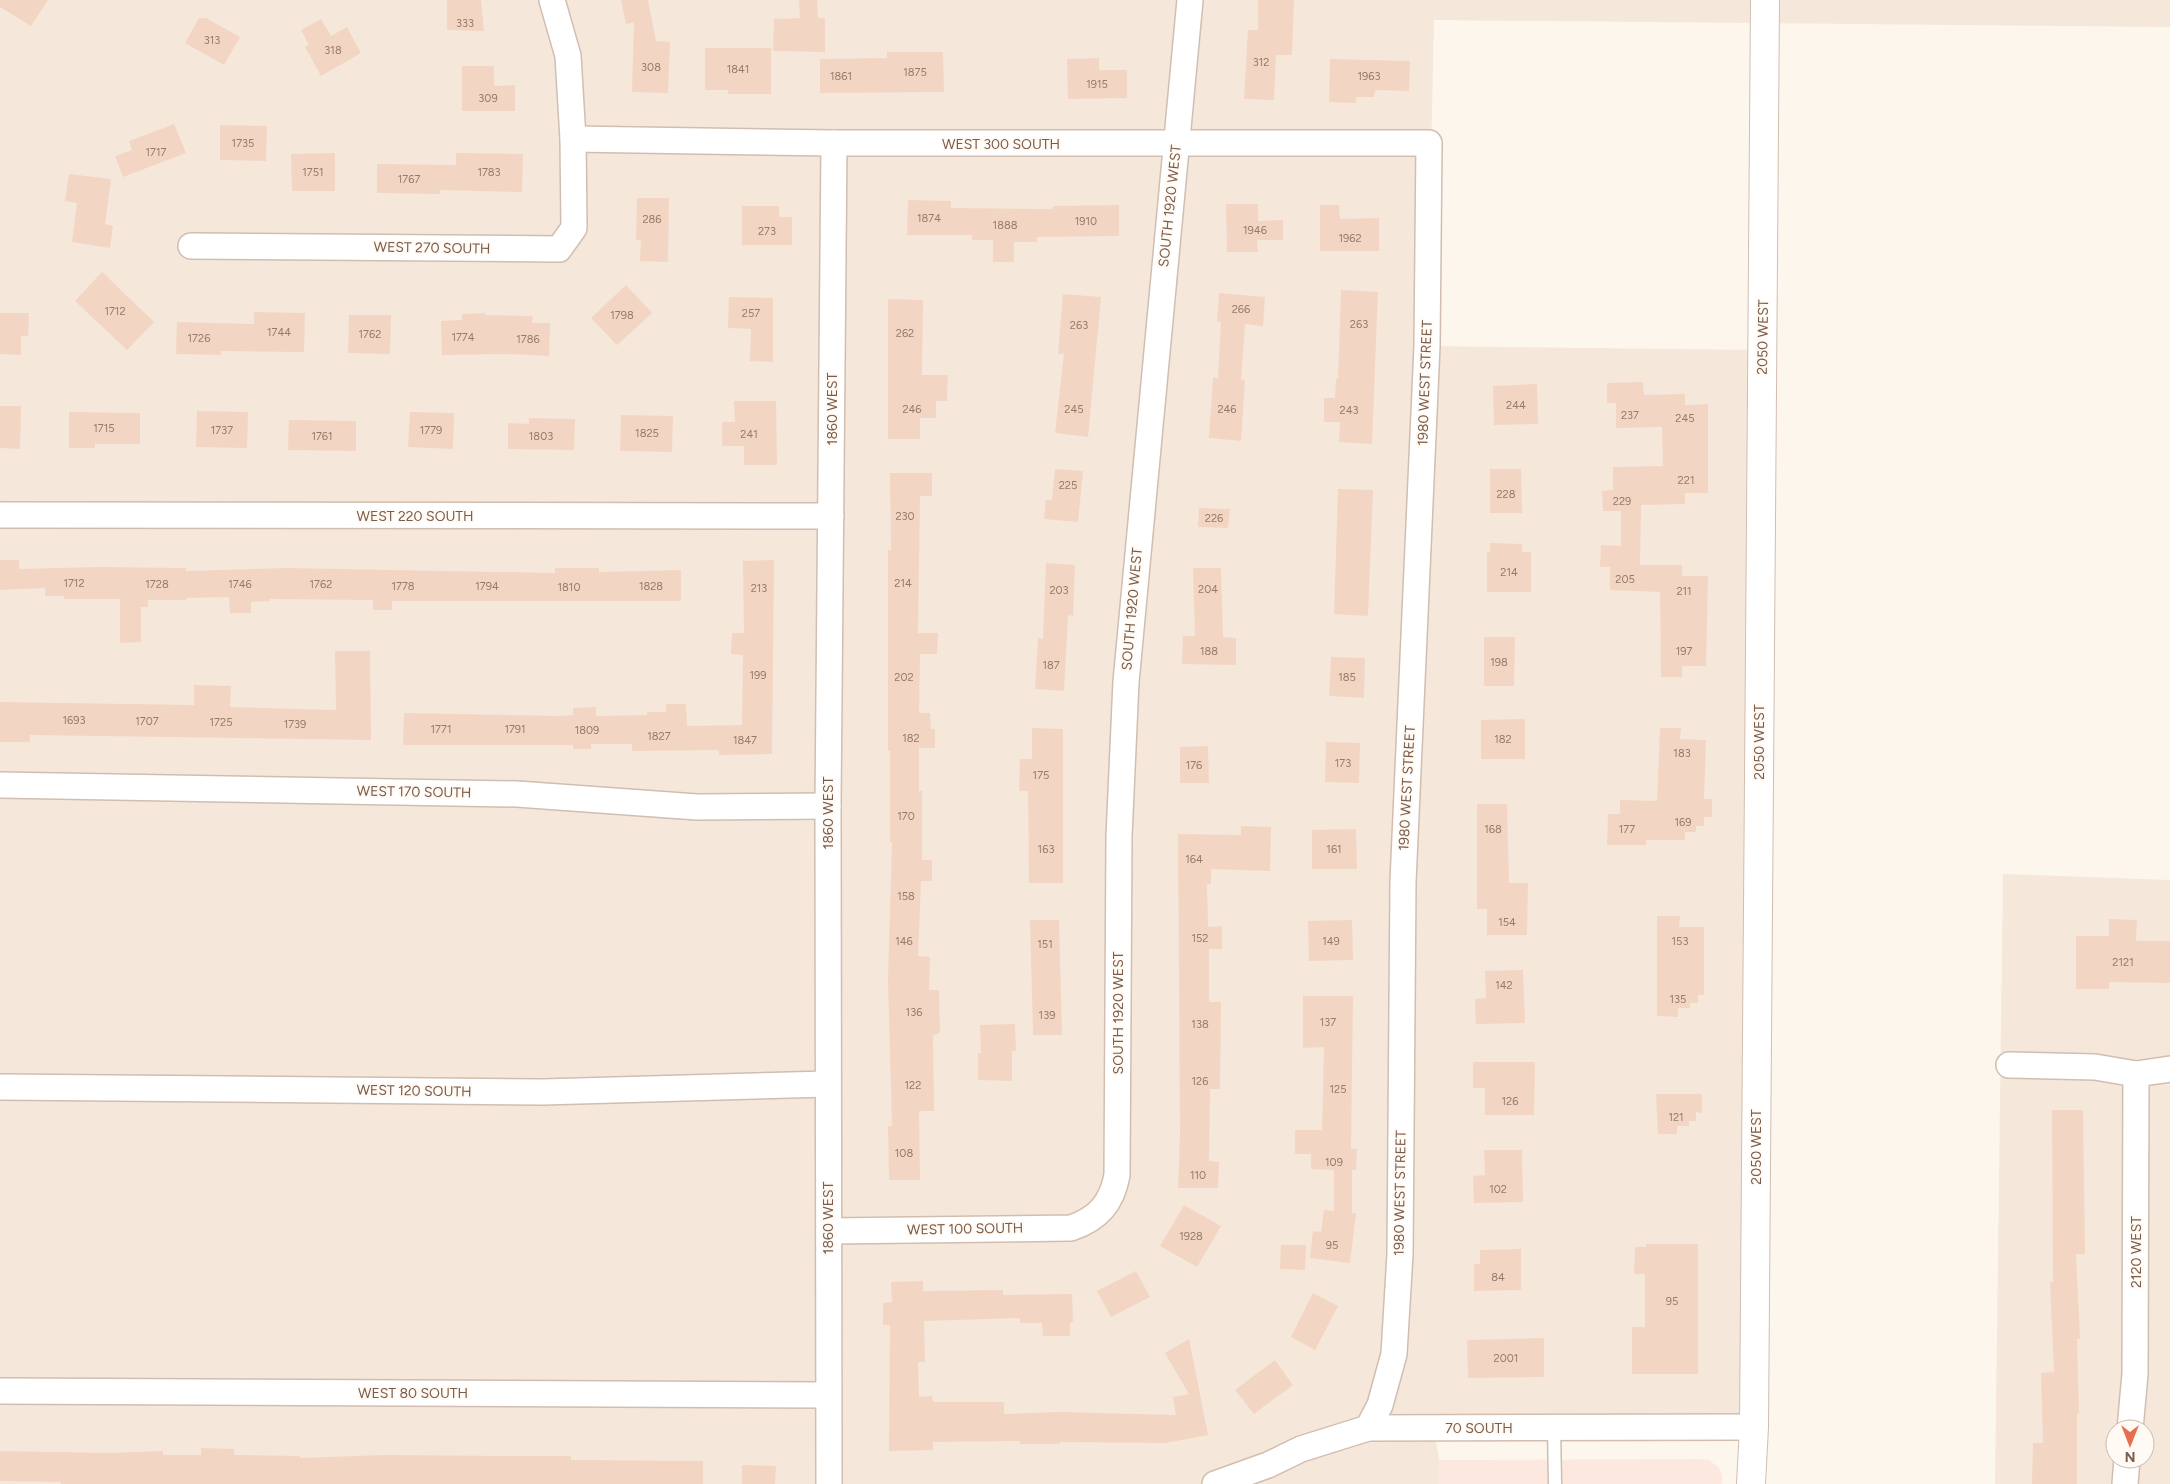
<svg xmlns="http://www.w3.org/2000/svg" width="2170" height="1484" font-family="Figtree,sans-serif">
	<style>
		.residential { fill: #f5e8da; fill-rule: evenodd }
		.commercial { fill: #fde8e0 }
		.building { fill: #f3d5c3 }
		.lines { fill: none; stroke-linecap: round; stroke-linejoin: round }
		.service-casing { stroke: #d1beb0; stroke-width: 15 }
		.minor-casing { stroke: #d1beb0; stroke-width: 28 }
		.tertiary-casing { stroke: #d1beb0; stroke-width: 30 }
		.service { stroke: #fff; stroke-width: 12 }
		.minor { stroke: #fff; stroke-width: 25 }
		.tertiary { stroke: #fff; stroke-width: 28 }
		.labels { text-anchor: middle; dominant-baseline: central; stroke-width: 4; stroke-linejoin: round; paint-order: stroke }
		.number-label { font-size: 11px; fill: #987a6a }
		.street-label { font-size: 14px; fill: #7a5c4d; stroke: #fffaf3 }
	</style>
	<rect width="100%" height="100%" fill="#fdf6ec"/>
	<g class="residential">
		<path d="M0 0H2170V27L1434 20 1427 346 1763 350 1754 1427 1434 1428 1439 1460V1484H0Z"/>
		<path d="M2003 874 2170 880V1484H1995ZM2115 1429H2145V1459H2115Z"/>
	</g>
	<path class="commercial" d="M1700 1459 1709 1460 1718 1467 1722 1475V1484H1439V1460Z"/>
	<g class="building">
		<path d="M0 0H48L31 26 0 7Z"/>
		<path d="M447 0H481L484 31 447 30Z"/>
		<path d="M621 0H648L656 41 670 42 668 93 632 92 634 22 626 24Z"/>
		<path d="M799 0H817L818 18H825V52L773 51 774 19 800 18Z"/>
		<path d="M1258 0H1294L1292 55H1276L1274 100 1244 99 1248 30H1258Z"/>
		<path d="M199 18H206L240 37 224 65 185 43Z"/>
		<path d="M321 19 331 36 347 27 361 53 321 76 305 47 309 45 301 30Z"/>
		<path d="M705 48H771V94H728V90H705Z"/>
		<path d="M887 52H943L944 92 820 93V59L887 58Z"/>
		<path d="M1099 58V70H1127V98L1068 99 1067 59Z"/>
		<path d="M1330 59 1410 61 1409 91 1375 90 1374 97H1356V103L1329 102Z"/>
		<path d="M462 66H494V86L515 85V111H462Z"/>
		<path d="M174 124 186 153 123 177 115 156 132 150 129 141Z"/>
		<path d="M220 125 267 126 266 161 220 160Z"/>
		<path d="M335 153V191H292L291 154Z"/>
		<path d="M456 153 523 154 522 192 440 190V194L377 193V164L456 165Z"/>
		<path d="M69 174 111 179 105 224 113 226 110 248 72 242 77 203 65 201Z"/>
		<path d="M637 198H669L668 262 640 261 641 240H636Z"/>
		<path d="M908 200 951 201V208L1053 209V206L1119 205V236L1037 237V242H1014V262H993V240H972V235H907Z"/>
		<path d="M1226 204H1258V221L1283 220V240H1257L1258 252H1227Z"/>
		<path d="M1320 205H1339L1340 219 1379 218V251H1320Z"/>
		<path d="M742 206H779V217H792V245H742Z"/>
		<path d="M102 272 154 322 127 350 75 301Z"/>
		<path d="M626 285 652 313 617 345 591 318Z"/>
		<path d="M1341 290 1378 292 1372 444 1339 442 1340 422H1324V398H1335L1336 379H1338Z"/>
		<path d="M1219 293 1265 297 1263 326 1245 324 1241 380H1245L1241 441 1209 438 1213 378H1218L1221 322 1217 321Z"/>
		<path d="M1063 294 1101 297 1088 437 1055 433 1064 354H1058Z"/>
		<path d="M729 297 773 298V362L750 361 751 329 728 328Z"/>
		<path d="M888 299 923 300 922 375H948L947 401H936V418H920V439H888Z"/>
		<path d="M254 312 305 313 304 352 221 351V355L176 354 177 322 254 324Z"/>
		<path d="M0 313H29L28 336H21V355L0 354Z"/>
		<path d="M485 313V315L533 316 532 323H550L549 356 506 354 442 355 441 321 462 320V314Z"/>
		<path d="M349 315H391L390 354 348 353Z"/>
		<path d="M1643 382 1644 395 1685 394V405L1708 404V493H1685V504L1641 505 1640 565H1682V576H1708L1706 666H1682V677H1661L1660 592 1610 590V567H1600L1601 545 1621 546V511H1603L1602 491 1613 490V467L1663 466 1662 427 1616 428V403H1607V383Z"/>
		<path d="M1537 384 1538 424 1494 425 1493 386Z"/>
		<path d="M734 401H776L777 465H744V446H722V422H735Z"/>
		<path d="M0 406H21L20 449 0 448Z"/>
		<path d="M197 411 248 412 247 448 196 447Z"/>
		<path d="M69 412 140 413V444H95V448H69Z"/>
		<path d="M410 412 454 413 453 449 408 447Z"/>
		<path d="M621 415 673 416 672 452 620 451Z"/>
		<path d="M529 418 575 419 574 450 508 449V423L529 424Z"/>
		<path d="M289 420 356 421V451L288 450Z"/>
		<path d="M1055 469 1083 471 1078 522 1044 519 1046 500H1052Z"/>
		<path d="M1490 469H1521L1522 513H1490Z"/>
		<path d="M890 473H932V496H920L918 633H938L937 654H920L919 713H930L931 729H935V748H919V791H922V860H932V881H921L918 956 930 957 929 990H939L940 1032 933 1036 934 1111H919L920 1180H889L888 1126H892L888 980 892 842H890V751H888V550H891Z"/>
		<path d="M1338 489 1373 490 1368 616 1334 614Z"/>
		<path d="M1199 508 1230 509 1228 528 1198 527Z"/>
		<path d="M1490 543 1522 544V552H1531V592H1487V552H1490Z"/>
		<path d="M0 560H19V569L98 567 186 568V571L287 568 555 573V568H599V572L681 570V601H392V610H373V600L270 599V601L251 602V613H230L229 597 186 598V600H148V607H141V642L120 643V599H64V596H45V588L0 590Z"/>
		<path d="M774 560 772 754 719 755V750L632 751V744H591V749H573V745H403L404 713 560 716 573 715V708L596 707V716L647 715V712H666V704H686L687 726 742 725 743 655 731 654 732 633H744L743 561Z"/>
		<path d="M1046 563 1075 565 1073 616 1068 615 1064 691 1035 689 1038 638 1043 639Z"/>
		<path d="M1193 568H1221L1223 637 1236 638V665L1182 664 1183 636H1195Z"/>
		<path d="M1484 637H1515L1514 686H1484Z"/>
		<path d="M335 651H370L371 740 30 735V742H0V702L194 705V685L231 686 230 707 336 710Z"/>
		<path d="M1331 657 1365 658 1364 698 1329 696Z"/>
		<path d="M1525 719V759H1481V720Z"/>
		<path d="M1032 728 1063 729V883H1029L1028 791H1019L1020 759H1032Z"/>
		<path d="M1660 728H1681L1680 739 1706 740 1704 799H1712V817H1704V826H1696V832H1685V840H1646V845H1607L1608 814H1620V800L1657 801Z"/>
		<path d="M1326 742 1360 743 1359 783 1325 782Z"/>
		<path d="M1208 746 1209 783H1180V747Z"/>
		<path d="M1477 804H1507L1509 883H1528L1527 935H1487V909H1477Z"/>
		<path d="M1241 826 1271 827 1270 871 1211 869V884H1207L1208 927 1222 926V949H1209V1002H1221L1220 1089H1210L1209 1161 1219 1162 1218 1188H1178L1180 1135 1178 834 1241 835Z"/>
		<path d="M1356 829 1357 869H1312V830Z"/>
		<path d="M1657 916H1680L1679 927H1704V995H1698V1003H1690V1008H1678V1017L1657 1016Z"/>
		<path d="M2109 919 2137 920 2136 941H2170V983L2109 982V989H2076V936H2109Z"/>
		<path d="M1030 920H1059L1062 1035H1033Z"/>
		<path d="M1352 920 1353 960 1309 961 1308 921Z"/>
		<path d="M1523 970 1525 1023 1476 1024 1475 999 1486 998 1485 971Z"/>
		<path d="M1303 996H1353L1351 1149H1357L1356 1170H1352V1213H1356L1350 1263 1310 1258 1313 1231 1321 1232 1324 1210 1334 1211V1170L1311 1169V1154H1295V1130H1322L1324 1047 1303 1048Z"/>
		<path d="M1015 1024 1016 1051H1012V1081L978 1080V1053H981L980 1025Z"/>
		<path d="M1473 1062H1535L1534 1115H1485V1088H1473Z"/>
		<path d="M1656 1094H1702V1113L1696 1112V1121H1689V1126H1677V1134H1658Z"/>
		<path d="M2052 1110H2083L2085 1254H2076L2080 1339H2077L2079 1414H2077V1484H2032L2033 1443H2043L2041 1373 2054 1372 2050 1282H2053Z"/>
		<path d="M1484 1150H1522L1523 1202 1474 1203 1473 1176 1485 1175Z"/>
		<path d="M1184 1205 1221 1226 1197 1267 1160 1246Z"/>
		<path d="M1646 1244H1698V1374H1632V1327H1645V1274H1634L1635 1247H1646Z"/>
		<path d="M1281 1245H1306L1305 1270 1280 1269Z"/>
		<path d="M1521 1249V1290L1474 1291V1264H1480V1250Z"/>
		<path d="M1136 1271 1150 1297 1111 1317 1097 1291Z"/>
		<path d="M923 1281V1291L1003 1290V1295L1072 1294 1073 1322 1070 1323V1336H1043L1042 1323H1020V1318L924 1321 925 1362H918L919 1397 932 1396 933 1402H1004V1414L1060 1412 1176 1415 1173 1397 1189 1394 1165 1353 1189 1339 1208 1435 1165 1443 1060 1442V1444H1020V1441L933 1442V1450L889 1451 890 1325H883V1303L892 1302 891 1282Z"/>
		<path d="M1313 1293 1338 1306 1315 1350 1291 1337Z"/>
		<path d="M1544 1338V1377L1468 1378 1467 1340Z"/>
		<path d="M1275 1360 1293 1385 1254 1414 1235 1390Z"/>
		<path d="M201 1448 234 1449V1455L300 1456V1458L383 1455 519 1456H571V1460L703 1461V1484H61V1482L0 1481V1451L111 1453 163 1451V1455H201Z"/>
		<path d="M742 1465 776 1466 775 1484H742Z"/>
	</g>
	<g class="lines">
		<defs>
			<path id="service" d="M1554 1427 1555 1484"/>
			<g id="minor">
				<path d="M573 139 834 143H1429L1427 346 1403 882 1400 1254 1394 1354 1380 1405 1368 1428"/>
				<path d="M191 246 559 249 574 228 573 139 568 56 552 0"/>
				<path d="M0 515 831 516"/>
				<path d="M0 785 517 794 697 807 828 806"/>
				<path d="M2009 1065 2095 1067 2136 1074 2170 1069"/>
				<path d="M0 1087 543 1092 827 1084"/>
				<path d="M829 1231 1071 1228C1098 1219 1112 1203 1117 1175L1119 836 1126 682 1190 0"/>
				<path d="M0 1391 827 1395"/>
				<path d="M2130 1429 2135 1374 2136 1074"/>
				<path d="M829 1484 828 806 834 143"/>
				<path d="M1215 1484 1268 1465 1301 1449 1368 1428 1754 1427"/>
				<path d="M2125 1484 2127 1459"/>
			</g>
			<path id="tertiary" d="M1751 1484 1754 1427 1765 0"/>
		</defs>
		<use href="#service" class="service-casing"/>
		<use href="#minor" class="minor-casing"/>
		<use href="#tertiary" class="tertiary-casing"/>
		<use href="#service" class="service"/>
		<use href="#minor" class="minor"/>
		<use href="#tertiary" class="tertiary"/>
	</g>
	<g class="labels">
		<g class="number-label">
			<text x="465" y="23">333</text>
			<text x="212" y="40">313</text>
			<text x="333" y="50">318</text>
			<text x="1261" y="62">312</text>
			<text x="651" y="67">308</text>
			<text x="738" y="69">1841</text>
			<text x="915" y="72">1875</text>
			<text x="841" y="76">1861</text>
			<text x="1369" y="76">1963</text>
			<text x="1097" y="84">1915</text>
			<text x="488" y="98">309</text>
			<text x="243" y="143">1735</text>
			<text x="156" y="152">1717</text>
			<text x="313" y="172">1751</text>
			<text x="489" y="172">1783</text>
			<text x="409" y="179">1767</text>
			<text x="929" y="218">1874</text>
			<text x="652" y="219">286</text>
			<text x="1086" y="221">1910</text>
			<text x="1005" y="225">1888</text>
			<text x="1255" y="230">1946</text>
			<text x="767" y="231">273</text>
			<text x="1350" y="238">1962</text>
			<text x="1241" y="309">266</text>
			<text x="115" y="311">1712</text>
			<text x="751" y="313">257</text>
			<text x="622" y="315">1798</text>
			<text x="1359" y="324">263</text>
			<text x="1079" y="325">263</text>
			<text x="279" y="332">1744</text>
			<text x="905" y="333">262</text>
			<text x="370" y="334">1762</text>
			<text x="463" y="337">1774</text>
			<text x="199" y="338">1726</text>
			<text x="528" y="339">1786</text>
			<text x="1516" y="405">244</text>
			<text x="912" y="409">246</text>
			<text x="1074" y="409">245</text>
			<text x="1227" y="409">246</text>
			<text x="1349" y="410">243</text>
			<text x="1630" y="415">237</text>
			<text x="1685" y="418">245</text>
			<text x="104" y="428">1715</text>
			<text x="222" y="430">1737</text>
			<text x="431" y="430">1779</text>
			<text x="647" y="433">1825</text>
			<text x="749" y="434">241</text>
			<text x="322" y="436">1761</text>
			<text x="541" y="436">1803</text>
			<text x="1686" y="480">221</text>
			<text x="1068" y="485">225</text>
			<text x="1506" y="494">228</text>
			<text x="1622" y="501">229</text>
			<text x="905" y="516">230</text>
			<text x="1214" y="518">226</text>
			<text x="1509" y="572">214</text>
			<text x="1625" y="579">205</text>
			<text x="74" y="583">1712</text>
			<text x="903" y="583">214</text>
			<text x="157" y="584">1728</text>
			<text x="240" y="584">1746</text>
			<text x="321" y="584">1762</text>
			<text x="403" y="586">1778</text>
			<text x="487" y="586">1794</text>
			<text x="651" y="586">1828</text>
			<text x="569" y="587">1810</text>
			<text x="759" y="588">213</text>
			<text x="1208" y="589">204</text>
			<text x="1059" y="590">203</text>
			<text x="1684" y="591">211</text>
			<text x="1209" y="651">188</text>
			<text x="1684" y="651">197</text>
			<text x="1499" y="662">198</text>
			<text x="1051" y="665">187</text>
			<text x="758" y="675">199</text>
			<text x="904" y="677">202</text>
			<text x="1347" y="677">185</text>
			<text x="74" y="720">1693</text>
			<text x="147" y="721">1707</text>
			<text x="221" y="722">1725</text>
			<text x="295" y="724">1739</text>
			<text x="441" y="729">1771</text>
			<text x="515" y="729">1791</text>
			<text x="587" y="730">1809</text>
			<text x="659" y="736">1827</text>
			<text x="911" y="738">182</text>
			<text x="1503" y="739">182</text>
			<text x="745" y="740">1847</text>
			<text x="1682" y="753">183</text>
			<text x="1343" y="763">173</text>
			<text x="1194" y="765">176</text>
			<text x="1041" y="775">175</text>
			<text x="906" y="816">170</text>
			<text x="1683" y="822">169</text>
			<text x="1493" y="829">168</text>
			<text x="1627" y="829">177</text>
			<text x="1046" y="849">163</text>
			<text x="1334" y="849">161</text>
			<text x="1194" y="859">164</text>
			<text x="906" y="896">158</text>
			<text x="1507" y="922">154</text>
			<text x="1200" y="938">152</text>
			<text x="904" y="941">146</text>
			<text x="1331" y="941">149</text>
			<text x="1680" y="941">153</text>
			<text x="1045" y="944">151</text>
			<text x="2123" y="962">2121</text>
			<text x="1504" y="985">142</text>
			<text x="1678" y="999">135</text>
			<text x="914" y="1012">136</text>
			<text x="1047" y="1015">139</text>
			<text x="1328" y="1022">137</text>
			<text x="1200" y="1024">138</text>
			<text x="1200" y="1081">126</text>
			<text x="913" y="1085">122</text>
			<text x="1338" y="1089">125</text>
			<text x="1510" y="1101">126</text>
			<text x="1676" y="1117">121</text>
			<text x="904" y="1153">108</text>
			<text x="1334" y="1162">109</text>
			<text x="1198" y="1175">110</text>
			<text x="1498" y="1189">102</text>
			<text x="1191" y="1236">1928</text>
			<text x="1332" y="1245">95</text>
			<text x="1498" y="1277">84</text>
			<text x="1672" y="1301">95</text>
			<text x="1506" y="1358">2001</text>
		</g>
		<g class="street-label">
			<text x="1001" y="144">WEST 300 SOUTH</text>
			<text transform="translate(1170 206) rotate(-84)">SOUTH 1920 WEST</text>
			<text transform="translate(432 248) rotate(1)">WEST 270 SOUTH</text>
			<text transform="translate(1763 337) rotate(-89)">2050 WEST</text>
			<text transform="translate(1425 383) rotate(-88)">1980 WEST STREET</text>
			<text transform="translate(832 409) rotate(-90)">1860 WEST</text>
			<text x="415" y="516">WEST 220 SOUTH</text>
			<text transform="translate(1132 609) rotate(-85)">SOUTH 1920 WEST</text>
			<text transform="translate(1759 742) rotate(-90)">2050 WEST</text>
			<text transform="translate(1407 788) rotate(-87)">1980 WEST STREET</text>
			<text transform="translate(414 792) rotate(1)">WEST 170 SOUTH</text>
			<text transform="translate(828 813) rotate(-90)">1860 WEST</text>
			<text transform="translate(1118 1013) rotate(-90)">SOUTH 1920 WEST</text>
			<text transform="translate(414 1091) rotate(1)">WEST 120 SOUTH</text>
			<text transform="translate(1756 1147) rotate(-90)">2050 WEST</text>
			<text transform="translate(1400 1193) rotate(-89)">1980 WEST STREET</text>
			<text transform="translate(828 1218) rotate(-90)">1860 WEST</text>
			<text transform="translate(965 1229) rotate(-1)">WEST 100 SOUTH</text>
			<text transform="translate(2136 1252) rotate(-90)">2120 WEST</text>
			<text x="413" y="1393">WEST 80 SOUTH</text>
			<text x="1479" y="1428">70 SOUTH</text>
		</g>
	</g>
	<g transform="translate(2130 1444) rotate(180)"><circle r="24" fill="#fffaf3" stroke="#cabbb1"/>
	<path d="M0-4L9 19L0 12L-9 19Z" fill="#e76f51"/>
	<text y="-8" font-size="14" font-weight="bold" text-anchor="middle" fill="#7a5c4d">N</text>
	</g>
</svg>
